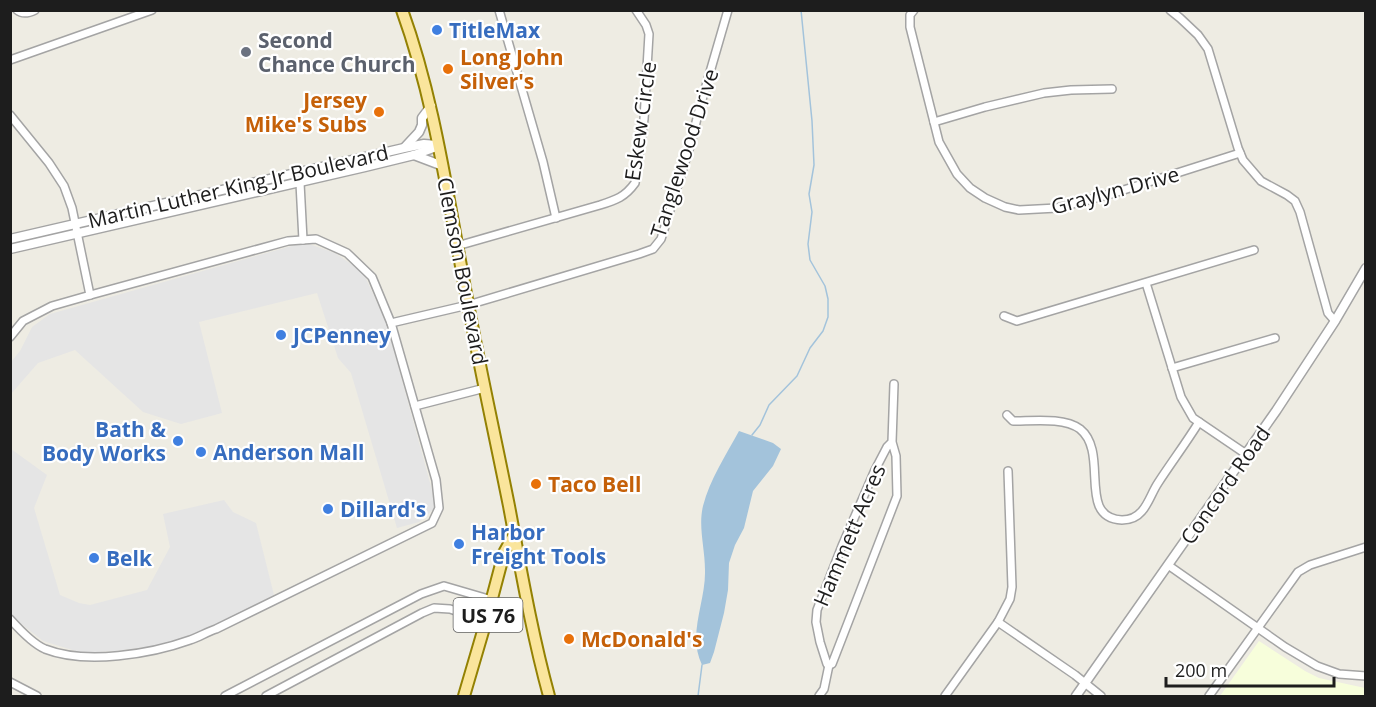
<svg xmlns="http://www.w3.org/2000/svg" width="1376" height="707" font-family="'Open Sans',sans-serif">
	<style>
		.education { fill: #f7fedb }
		.parking { fill: #e5e5e5 }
		.water { fill: #a3c3db }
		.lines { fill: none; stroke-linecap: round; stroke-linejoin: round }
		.stream { stroke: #a3c3db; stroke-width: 1.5 }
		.minor-casing { stroke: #a4a4a4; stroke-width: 10 }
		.tertiary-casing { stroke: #a4a4a4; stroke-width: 11 }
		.primary-casing { stroke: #938103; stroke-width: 14 }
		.minor { stroke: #fff; stroke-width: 7 }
		.tertiary { stroke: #fff; stroke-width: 8 }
		.primary { stroke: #fae59c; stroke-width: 10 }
		.shop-dot { fill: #3f7fe0; stroke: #fff; stroke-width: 2 }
		.worship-dot { fill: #6b7280; stroke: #fff; stroke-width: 2 }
		.food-dot { fill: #e8710a; stroke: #fff; stroke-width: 2 }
		.labels { text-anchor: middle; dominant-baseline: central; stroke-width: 4.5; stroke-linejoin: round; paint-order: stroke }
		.shield { fill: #fff; stroke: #616161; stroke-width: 1.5 }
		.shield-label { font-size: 20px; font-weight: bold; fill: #1d1d1d }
		.shop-label { font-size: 21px; font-weight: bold; fill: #366cbe; stroke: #fff; text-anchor: start }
		.worship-label { font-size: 21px; font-weight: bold; fill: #5b616d; stroke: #fff; text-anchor: start }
		.food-label { font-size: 21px; font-weight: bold; fill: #c56008; stroke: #fff; text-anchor: start }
		.street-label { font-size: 21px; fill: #1d1d1d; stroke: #fff }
	</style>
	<rect width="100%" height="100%" fill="#eeece3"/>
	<path class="education" d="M1259 641 1305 671 1319 678 1365 688V696H1220Z"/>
	<g class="parking">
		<path d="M309 244 335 253 363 272 386 322 432 490 435 508 419 522 397 528 351 373 338 358 317 293 199 322 222 413 181 424 143 412 75 350 38 363 11 394V362L20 351 32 327 50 314 295 245Z"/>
		<path d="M11 449 47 475 34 508 60 595 79 603 90 605 147 590 170 547 163 514 224 500 233 512 256 523 274 595 215 626 189 638 153 646 116 651 82 653 43 641 15 619 11 613Z"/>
	</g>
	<path class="water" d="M739 431 773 443 781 449 773 466 753 491 744 528 735 545 729 563 728 590 724 613 714 652 710 663 702 665C687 634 706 602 705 570 705 548 698 527 703 506 710 479 726 455 739 431Z"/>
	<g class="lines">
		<g class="stream">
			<path d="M752 435 760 425 769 405 797 376 810 348 823 331 828 317V299L825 286 810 260 808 244 812 212 809 194 814 165 812 121 801 10"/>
			<path d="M698 696 702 665"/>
		</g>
		<defs>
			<g id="minor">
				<path d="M17 10C23 15 29 13 35 10"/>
				<path d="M499 10 543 162 556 218"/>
				<path d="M914 10 910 15V27L939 142 957 174 970 188 985 198 1005 207 1019 210 1057 208 1111 194 1240 153"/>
				<path d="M1170 10 1180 18 1198 35 1208 49 1238 148 1243 160 1261 181 1287 195 1295 201 1300 212 1328 313 1335 321"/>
				<path d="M10 60 152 10"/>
				<path d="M10 115 49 163 64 186 72 208 90 295"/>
				<path d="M934 122 985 107 1044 93 1071 90 1112 89"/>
				<path d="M300 183 303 240"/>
				<path d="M457 246 600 205C616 200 625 197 635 183L644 119 649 34 646 25 636 10"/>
				<path d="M1146 283 1181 397 1193 418 1246 454"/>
				<path d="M1004 316 1017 321 1254 250"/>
				<path d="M391 323 468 305 639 254 653 249 661 239 691 143 699 110 728 10"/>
				<path d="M10 337 23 321 52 306 94 294 288 241 316 239 347 253 372 277 391 323 436 480 439 508 432 523 216 629C207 632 199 637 190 640 151 654 86 665 45 649 33 644 19 629 10 619"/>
				<path d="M1172 368 1275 338"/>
				<path d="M415 406 485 388"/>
				<path d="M1007 415 1013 421C1033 421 1064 417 1080 429 1110 453 1076 518 1122 520 1130 520 1137 517 1142 511 1149 503 1152 492 1158 483 1171 463 1186 443 1199 422"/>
				<path d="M892 442 887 447 875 470 842 546 817 610 816 622 820 642 827 664 829 665 832 664 897 496 896 456 892 442 894 384"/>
				<path d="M1168 565 1285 647 1317 666 1339 674 1366 676"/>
				<path d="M998 622 1075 675 1101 696"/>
				<path d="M10 682 37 696"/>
				<path d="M225 696 421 594 444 586 492 600"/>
				<path d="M266 696 422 613 434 608 450 609 486 621"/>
				<path d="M819 696 824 689 829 665"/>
				<path d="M945 696 998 622 1010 599 1012 587 1008 471"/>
				<path d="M1209 696 1298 572 1310 565 1366 547"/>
			</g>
			<g id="tertiary">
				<path d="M405 147 419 132 422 125V118L431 106"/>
				<path d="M414 155 443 166"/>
				<path d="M10 239 404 148 424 144 437 145"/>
				<path d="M10 249 365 167 414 155 439 146"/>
				<path d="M1076 696 1276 411 1335 321 1366 268"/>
			</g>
			<g id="primary">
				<path d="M402 10C432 93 445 180 461 266 475 346 493 426 509 506 521 570 532 634 549 696"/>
				<path d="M464 696 486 621 504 553 514 535"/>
			</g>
		</defs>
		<use href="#minor" class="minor-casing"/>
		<use href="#tertiary" class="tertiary-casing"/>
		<use href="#primary" class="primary-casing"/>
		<use href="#minor" class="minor"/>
		<use href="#tertiary" class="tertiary"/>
		<use href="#primary" class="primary"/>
	</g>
	<g class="shop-dot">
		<circle cx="437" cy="30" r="6"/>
		<circle cx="281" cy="335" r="6"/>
		<circle cx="178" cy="441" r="6"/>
		<circle cx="201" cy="452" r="6"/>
		<circle cx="328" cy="509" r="6"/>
		<circle cx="459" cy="544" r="6"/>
		<circle cx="94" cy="558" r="6"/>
	</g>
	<circle class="worship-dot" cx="246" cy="52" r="6"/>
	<g class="food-dot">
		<circle cx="448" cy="69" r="6"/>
		<circle cx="379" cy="112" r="6"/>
		<circle cx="536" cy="484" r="6"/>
		<circle cx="569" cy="639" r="6"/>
	</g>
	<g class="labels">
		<rect class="shield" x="453.5" y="598" width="69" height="34" rx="4.5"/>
		<g class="shield-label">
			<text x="488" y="615">US 76</text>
		</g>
		<g class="shop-label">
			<text x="449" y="30">TitleMax</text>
			<text x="293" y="335">JCPenney</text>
			<text x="166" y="429" text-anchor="end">Bath &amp;<tspan x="166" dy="24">Body Works</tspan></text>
			<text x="213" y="452">Anderson Mall</text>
			<text x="340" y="509">Dillard's</text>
			<text x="471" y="532">Harbor<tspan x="471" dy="24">Freight Tools</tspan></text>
			<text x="106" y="558">Belk</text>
		</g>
		<g class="worship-label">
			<text x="258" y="40">Second<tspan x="258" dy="24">Chance Church</tspan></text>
		</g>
		<g class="food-label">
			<text x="460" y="57">Long John<tspan x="460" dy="24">Silver's</tspan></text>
			<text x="367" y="100" text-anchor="end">Jersey<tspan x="367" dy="24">Mike's Subs</tspan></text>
			<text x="548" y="484">Taco Bell</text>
			<text x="581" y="639">McDonald's</text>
		</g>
		<g class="street-label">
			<text transform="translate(640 121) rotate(-82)">Eskew Circle</text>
			<text transform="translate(684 153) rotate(-72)">Tanglewood Drive</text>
			<text transform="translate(238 186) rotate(-13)">Martin Luther King Jr Boulevard</text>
			<text transform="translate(1115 190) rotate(-15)">Graylyn Drive</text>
			<text transform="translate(463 271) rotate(79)">Clemson Boulevard</text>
			<text transform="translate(1225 485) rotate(-55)">Concord Road</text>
			<text transform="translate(849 535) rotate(-67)">Hammett Acres</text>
		</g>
	</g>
	<rect width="1376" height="707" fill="none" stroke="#1d1d1d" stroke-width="24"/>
	<path d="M1166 677v9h168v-9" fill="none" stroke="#1d1d1d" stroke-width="3"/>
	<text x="1175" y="677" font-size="18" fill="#1d1d1d" stroke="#ffffff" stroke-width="4.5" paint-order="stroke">200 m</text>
</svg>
